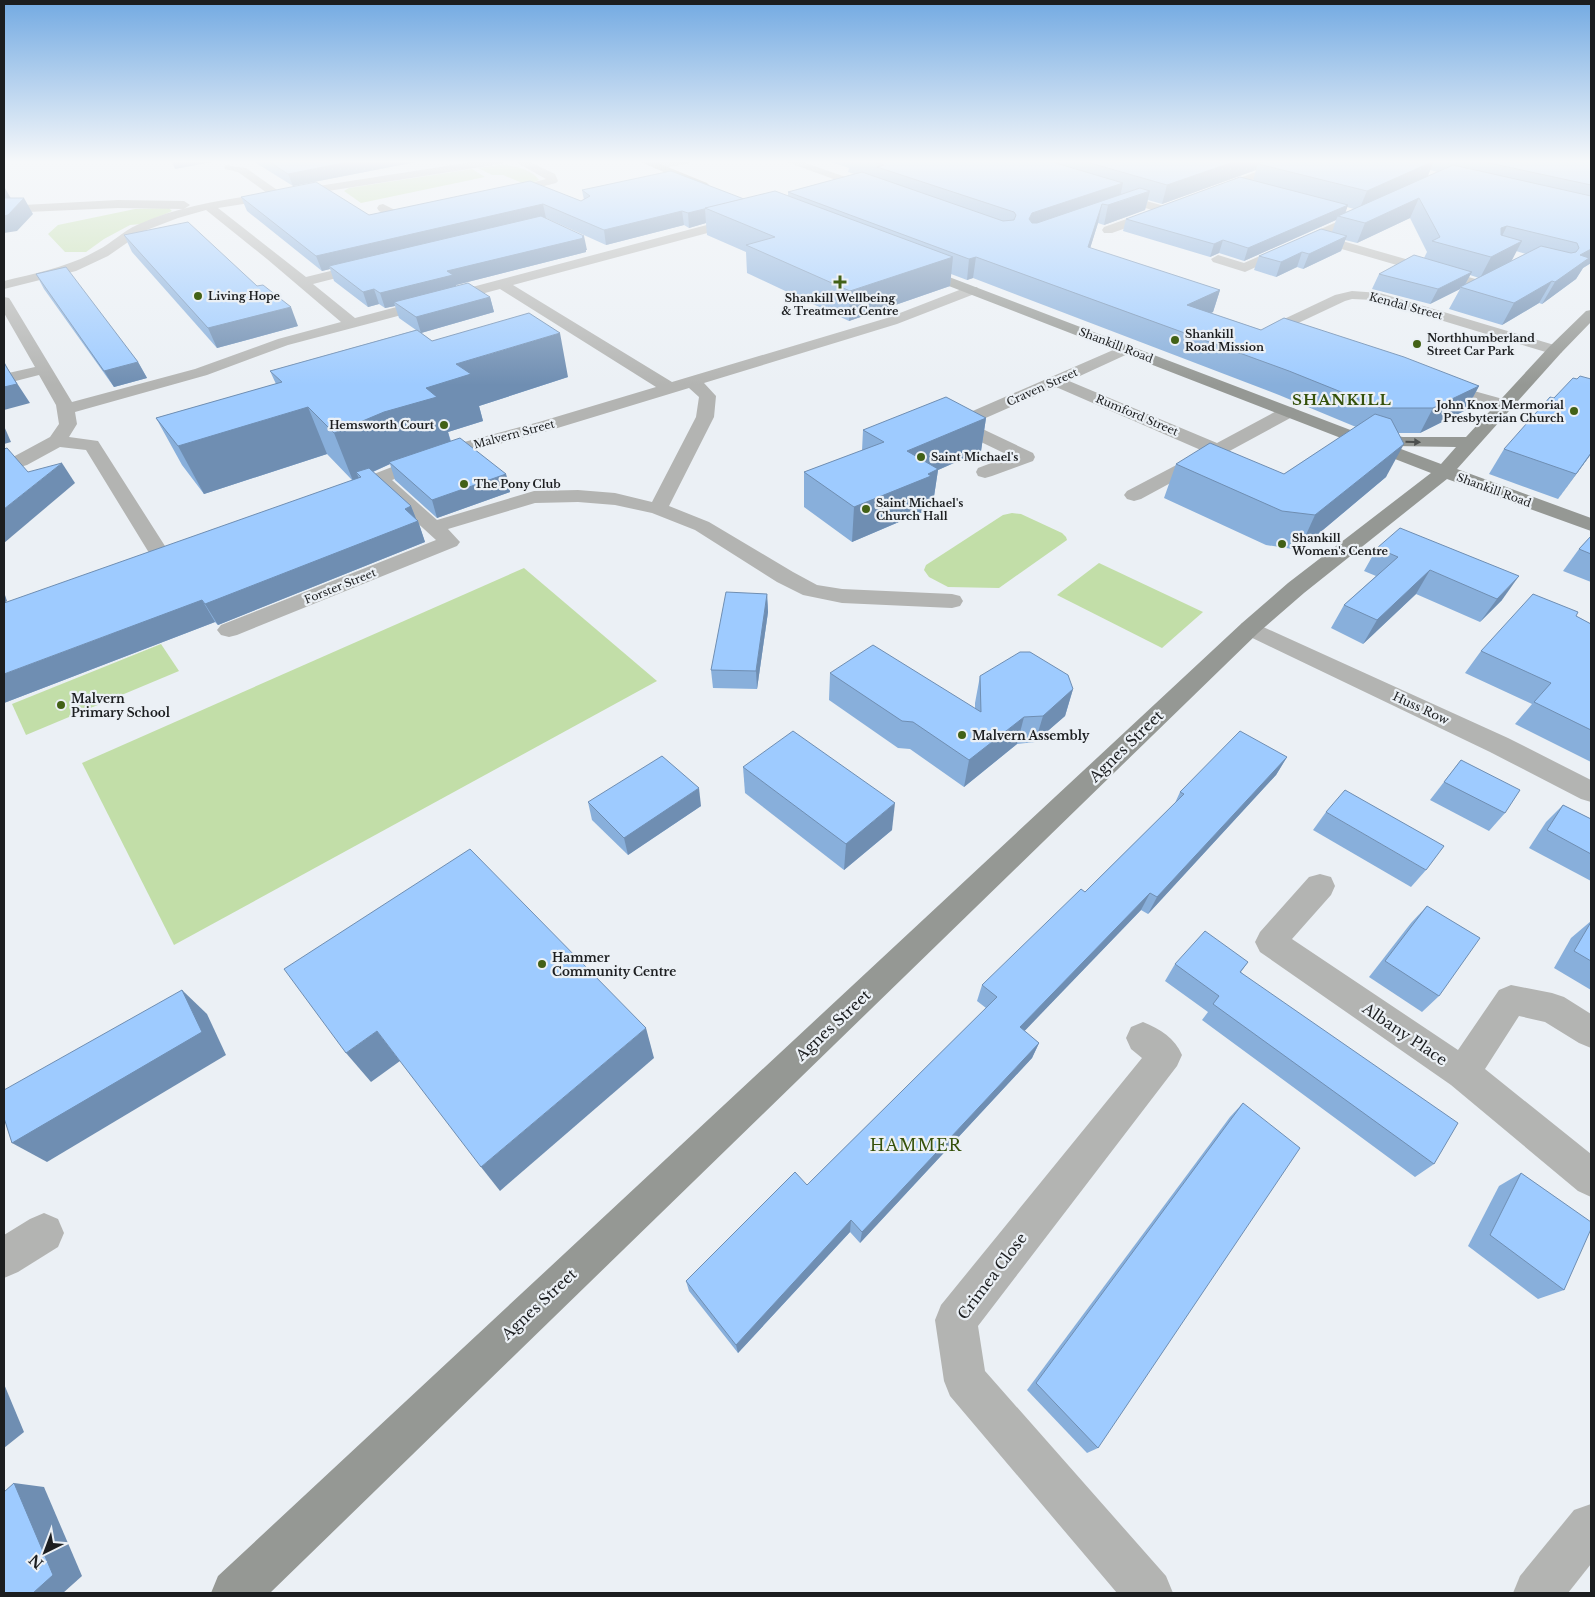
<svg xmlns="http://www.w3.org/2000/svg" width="1595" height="1597" font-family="'Libre Baskerville',serif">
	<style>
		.green { fill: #c2dea8 }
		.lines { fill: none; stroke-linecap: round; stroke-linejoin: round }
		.street { fill: #b3b4b2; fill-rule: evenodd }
		.secondary { fill: #959894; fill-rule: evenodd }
		.wall { fill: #88afdb; fill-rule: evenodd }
		.shaded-wall { fill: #6f8eb2 }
		.building { fill: #9ecbff; stroke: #6f8eb2 }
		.oneway { fill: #4c4f4e }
		.poi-dot { fill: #426116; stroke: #ebf0f5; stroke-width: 2 }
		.labels { text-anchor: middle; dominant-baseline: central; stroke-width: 4.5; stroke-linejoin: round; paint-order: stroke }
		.far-poi-label { font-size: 11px; font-weight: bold; fill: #1c1e20; stroke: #ebf0f5; text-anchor: start }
		.far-street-label { font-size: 11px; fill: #1c1e20; stroke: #ebf0f5 }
		.poi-label { font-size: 12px; font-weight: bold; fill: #1c1e20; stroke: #ebf0f5; text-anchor: start }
		.street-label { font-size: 12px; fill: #1c1e20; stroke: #ebf0f5 }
		.far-district-label { font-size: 15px; font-weight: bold; letter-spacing: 1px; fill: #35510a; stroke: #ebf0f5 }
		.near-street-label { font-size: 15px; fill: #1c1e20; stroke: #ebf0f5 }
		.near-neighbourhood-label { font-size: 16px; letter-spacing: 1px; fill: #35510a; stroke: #ebf0f5 }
	</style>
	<rect width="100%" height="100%" fill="#ebf0f5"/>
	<g class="green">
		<path d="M500 165C512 165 532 169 539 180L527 185 503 175H492L478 168Z"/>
		<path d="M472 169 485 177 361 203 344 191 349 188Z"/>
		<path d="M169 208 172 211 170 212 141 224 130 225 104 239 86 252H65L48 234 58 225 135 209Z"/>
		<path d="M1012 513 1021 514 1062 533 1066 537 1067 540 999 588 948 587 929 577 924 570 926 565 1003 515Z"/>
		<path d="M1099 563 1203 612 1162 648 1057 595Z"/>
		<path d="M524 568 657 681 174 945 82 763Z"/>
		<path d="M161 644 179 671 26 735 12 704Z"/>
	</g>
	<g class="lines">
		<g class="street">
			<path d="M478 161H506L501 164 218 208 306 277 367 262 372 263 374 266 372 269 313 284 355 318 737 217H745L747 220 745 223 513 285 672 382 887 318 967 287H977L979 290 977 293 897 324 704 383 716 396 714 417 669 506 709 522 793 572 817 585 842 589 952 594 960 596 963 601 960 606 952 608 842 603 803 595 777 582 695 530 652 513 615 505 578 502 535 503 448 529 460 542 457 546 237 635 229 637 221 635 217 630 221 625 436 540 377 486 352 496 345 498 338 496 335 492 338 488 438 449 539 422 656 387 500 289 288 345 207 375 75 412 77 424 69 437 98 441 172 557 168 561 161 563 154 561 86 450 60 447 27 465 4 472V460L13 457 50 437 59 424 56 405 39 375 4 384V374L35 367 4 313V297L9 298 11 301 72 402 195 369 278 339 341 322 267 259 206 210 178 218 144 231 108 256 76 271 4 289V281C36 273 69 267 98 250 112 243 123 231 137 225 178 206 223 200 267 193L238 172 225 169 224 167 225 165 246 168 280 192ZM689 388 699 397 696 417 652 502 615 493 578 490 534 491 437 520 392 480 450 457 551 430Z"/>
			<path d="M514 161H528L555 174 558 181 556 183 509 195H501L499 193 501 191 546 179Z"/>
			<path d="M665 161H692L687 164 656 169 651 166 652 164Z"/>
			<path d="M784 161H800L877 188 879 190 877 192H869Z"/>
			<path d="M1270 167 1274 168 1275 170 1274 172 1214 194H1206L1204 192 1206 190Z"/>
			<path d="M1110 191 1168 207 1170 210 1168 213 1112 233H1104L1102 230 1104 227 1152 210 1106 196 1104 194 1106 192Z"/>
			<path d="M118 200 184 201 190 205 184 209 118 208 4 213V206Z"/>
			<path d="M383 204 399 212 424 206 430 210 428 213 397 220 379 211 377 208 379 205Z"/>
			<path d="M1368 208 1374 212 1372 215 1325 236 1486 282 1488 285 1481 289 1476 288 1314 241 1245 272 1213 262 1211 259 1218 255 1244 263Z"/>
			<path d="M1352 291 1380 293 1561 347 1563 350 1561 353H1549L1374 300 1352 299 1345 301 1294 325 1295 330 1315 343 1312 346C1300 349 1282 338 1279 326L1284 319 1335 295Z"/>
			<path d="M1127 344 1132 346 1135 349 1132 352 1069 381 1217 443 1282 408 1288 407 1294 408 1297 412 1294 416 1141 499 1134 501 1127 499 1124 495 1127 491 1203 451 1056 387 972 424 1033 453 1035 457 1033 461 992 476 985 478 978 476 976 472 978 468 1010 456 952 428 949 424 952 420Z"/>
			<path d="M1438 381 1510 401 1513 405 1510 409 1504 410 1432 390 1430 386 1432 382Z"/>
			<path d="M1250 621 1508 738 1591 780V802L1581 799 1490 752 1242 633 1239 628 1242 623Z"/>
			<path d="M1320 874 1331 877 1335 886 1331 895 1292 939 1458 1050 1499 990 1511 985 1552 993 1564 997 1591 1014V1048L1579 1043 1545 1022 1519 1016 1485 1069 1591 1154V1197L1578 1191 1451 1085 1260 952 1255 942 1260 932 1309 877Z"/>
			<path d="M1143 1022C1160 1029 1175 1038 1182 1055L1177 1066 978 1326 985 1371 1166 1576 1173 1593H1117L950 1396 944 1381 935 1320 941 1305 1142 1058 1131 1049 1126 1038 1131 1027Z"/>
			<path d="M44 1213 58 1219 64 1233 58 1247 18 1272 4 1278V1235L30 1219Z"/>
			<path d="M1591 1504V1564L1568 1593H1513L1520 1576 1574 1510Z"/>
		</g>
		<g class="secondary">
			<path d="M638 161H653L707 183 709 185 703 188 699 187Z"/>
			<path d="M915 264 1374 439 1377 435 1383 434 1403 437H1466L1549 347 1586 311 1591 310V322L1561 353 1457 469 1591 518V531L1447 479 1304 593 1258 633 270 1593H211L218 1576 1242 623 1288 583 1431 473 910 271 908 268ZM1393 446 1456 447 1441 464Z"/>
		</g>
	</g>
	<g class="wall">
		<path d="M253 161H421L293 186Z"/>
		<path d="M827 161H1591V263L1583 268 1576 279 1542 304 1539 303 1502 325 1449 309 1460 289 1430 304 1372 289 1379 274 1424 258 1427 252 1410 218 1357 243 1345 240 1341 251 1303 269 1297 267 1276 277 1254 270 1259 256 1332 232 1336 220 1244 261 1219 253 1210 257 1123 231 1126 219 1253 181 1256 170 1162 204 1148 200 1145 210 1104 225 1098 223 1090 248 1220 290 1213 312 1211 313 1261 330 1479 386 1466 410 1420 433H1398L1386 477 1299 550 1266 545 1164 498 1176 464 1284 474 1356 427 1279 395 973 278 967 280 951 274 950 286 849 321 747 273 746 252 707 235 706 223 689 228 684 225 606 245 546 218 587 250H586V252L456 285V286L490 297 494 312 421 333 432 341 568 377 479 406 483 421 448 432 451 441 506 474 510 492 437 518 395 480 390 464 373 472 411 506 416 519 418 521 425 542 218 625 215 622 4 703 352 480 327 454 204 494 182 465 156 418 276 384 270 371 416 330 399 318 395 306 385 308 379 304 368 307 334 281 330 269 322 271 247 211 241 197 369 215 581 201 584 200 582 190 744 199 788 196V192L854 174 848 172 849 168ZM1430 170 1438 172 1428 176ZM1347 207 1354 209 1345 212ZM1516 251 1526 254 1511 261ZM1470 275 1479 278 1465 285Z"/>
		<path d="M124 235 298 326 217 348 132 252Z"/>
		<path d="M36 274 138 362 147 378 114 387 44 289Z"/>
		<path d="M1577 379H1591V454L1558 499 1489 474 1504 449 1554 398Z"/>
		<path d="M986 418 981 451 938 470 933 503 928 506 927 510 852 542 804 507V472L862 451 863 430Z"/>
		<path d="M1591 536V582L1563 571 1579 549Z"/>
		<path d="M1377 548 1502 600 1480 622 1416 594 1363 644 1331 628 1344 605 1376 576 1364 571Z"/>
		<path d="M767 594 768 612 757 689 713 688 711 670Z"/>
		<path d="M1576 616 1591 624V762L1515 724 1532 704 1465 673 1481 651Z"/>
		<path d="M830 673 975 709V703L980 676 1073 689 1065 716 1035 742 1017 744 964 787 910 749 898 748 829 700Z"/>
		<path d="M1287 757 1276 775 1148 914 1141 910 1024 1031 1039 1043 1032 1058 860 1243 850 1232 738 1353 689 1291 686 1281 807 1185 986 1008 977 1001 982 985 1085 892 1175 803 1180 792Z"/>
		<path d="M1461 760 1505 813 1489 831 1430 800Z"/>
		<path d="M743 767 892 830 844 870 745 793Z"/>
		<path d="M588 802 701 806 628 855 592 820Z"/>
		<path d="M1563 805 1591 819V881L1529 848 1546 822Z"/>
		<path d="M1326 812 1426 870 1411 887 1313 830Z"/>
		<path d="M1427 906 1439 996 1422 1012 1369 977 1411 923Z"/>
		<path d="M1591 921V990L1554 968 1571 938Z"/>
		<path d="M1248 962 1241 972 1434 1164 1415 1177 1202 1020 1208 1012 1165 981 1175 964Z"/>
		<path d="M1243 1103 1098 1448 1087 1453 1027 1390 1230 1117Z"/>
		<path d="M1521 1173 1564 1290 1538 1299 1468 1246 1499 1186Z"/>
	</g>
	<g class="shaded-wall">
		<path d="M172 161H218L175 169Z"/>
		<path d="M353 161H421L293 186 288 174Z"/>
		<path d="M1236 161H1272L1258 164 1256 170 1162 204 1167 185Z"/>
		<path d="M1434 161 1426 180 1359 210 1367 191Z"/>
		<path d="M1123 183 1119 202 1150 191 1145 210 1104 225 1108 205 1102 204 1098 223 1084 268 1028 233 1029 219 1032 213Z"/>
		<path d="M4 188H5L14 204 4 205Z"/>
		<path d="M24 198 33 214 17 231 4 233V216Z"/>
		<path d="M1419 198 1410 218 1357 243 1365 223Z"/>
		<path d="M543 204 546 218 329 266 330 269 322 271 316 256Z"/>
		<path d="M1348 205 1344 217 1338 216 1336 220 1244 261 1248 248Z"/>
		<path d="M705 209 706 223 689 228 688 213Z"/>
		<path d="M682 211 684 225 606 245 604 230Z"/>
		<path d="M1507 226 1497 246 1501 228Z"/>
		<path d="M584 236 587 250H586V252L456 285 457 289 394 302 395 306 385 308 380 293 447 271Z"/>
		<path d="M1347 236 1341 251 1303 269 1309 254Z"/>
		<path d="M1223 240 1219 253 1210 257 1214 244Z"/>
		<path d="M1522 241 1511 262 1480 278 1491 257Z"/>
		<path d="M1591 249V263L1583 268 1576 279 1542 304 1555 282 1580 255Z"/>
		<path d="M1302 252 1297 267 1276 277 1281 262Z"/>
		<path d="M953 257 950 286 849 321 850 291Z"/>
		<path d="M976 257 973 278 967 280 969 259Z"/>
		<path d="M1472 272 1464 286 1460 287V289L1430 304 1438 289Z"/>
		<path d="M1552 281 1539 303 1502 325 1514 303Z"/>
		<path d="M374 289 379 304 368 307 363 292Z"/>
		<path d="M1220 290 1213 312 1180 327 1187 305Z"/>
		<path d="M490 297 494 312 421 333 416 317Z"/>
		<path d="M291 307 298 326 217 348 208 328Z"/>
		<path d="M560 333 568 377 479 406 483 421 448 432 451 444 389 462 390 464 361 477 356 472 359 478 353 481 334 433 426 388 456 364Z"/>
		<path d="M4 361 9 371 30 403 4 410Z"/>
		<path d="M138 362 147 378 114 387 104 371Z"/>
		<path d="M1479 386 1466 410 1420 433 1433 408Z"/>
		<path d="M308 407 327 454 204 494 178 446Z"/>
		<path d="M986 418 981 451 938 470 933 503 928 506 927 510 852 542 854 507 907 451Z"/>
		<path d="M4 426 11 442 4 444Z"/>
		<path d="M1404 444 1386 477 1299 550 1315 515Z"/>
		<path d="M1591 453V454L1558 499Z"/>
		<path d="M62 463 75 483 4 543V509Z"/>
		<path d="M506 474 510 492 437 518 432 500Z"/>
		<path d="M411 506 417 521H418L425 542 218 625 205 604Z"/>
		<path d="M1430 570 1416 594 1363 644 1377 620Z"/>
		<path d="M1519 576 1502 600 1480 622 1497 599Z"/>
		<path d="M4 592 7 601 4 603Z"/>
		<path d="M767 594 768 612 757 689 756 671Z"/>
		<path d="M202 600 215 622 4 703V674Z"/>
		<path d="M1073 689 1065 716 1035 742 1043 716Z"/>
		<path d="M1024 717 1017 744 964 787 969 760Z"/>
		<path d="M1287 757 1276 775 1148 914 1157 897Z"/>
		<path d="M699 788 701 806 628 855 624 838Z"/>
		<path d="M895 803 892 830 844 870 846 844Z"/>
		<path d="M1150 893 1141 910 1013 1043 1020 1027Z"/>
		<path d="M182 990 207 1014 226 1055 47 1162 12 1143Z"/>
		<path d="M646 1028 654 1058 500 1191 481 1167Z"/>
		<path d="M377 1031 400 1061 371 1082 346 1053Z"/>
		<path d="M1039 1043 1032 1058 860 1243 862 1232Z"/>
		<path d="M851 1220 850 1232 738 1353 736 1345Z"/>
		<path d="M4 1384 24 1432 4 1448Z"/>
		<path d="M14 1483 44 1487 82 1576 63 1593H33Z"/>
	</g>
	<g class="building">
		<path d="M268 161H353L288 174Z"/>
		<path d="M872 161H1049L1123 183 1032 213 1029 219 1032 223H1037L1140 188 1150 191 1108 205 1102 204 1088 247 1220 290 1187 305 1261 330 1284 318 1404 357 1479 386 1433 408H1381L1289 371 976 257 969 259 788 192 862 172 1003 221 1014 220 1016 215 1014 212 877 167 884 165Z"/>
		<path d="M1083 161H1236L1167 185Z"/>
		<path d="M1265 161H1434L1367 191 1258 164Z"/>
		<path d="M1480 161H1591V185Z"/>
		<path d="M1453 165 1591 196V249L1580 255 1589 258 1555 282 1552 281 1514 303 1460 287 1541 246 1571 253 1576 252 1579 248 1577 243 1507 226 1501 228V235L1522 241 1491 257 1432 241 1440 237 1419 198 1365 223 1338 216Z"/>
		<path d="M671 171 744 199 688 213 682 211 604 230 543 204 316 256 241 197 316 182 369 215 530 181 581 201 590 196 582 190Z"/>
		<path d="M1240 177 1348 205 1248 248 1223 240 1214 244 1126 219Z"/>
		<path d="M775 191 953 257 850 291 746 245 775 237 705 208Z"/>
		<path d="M4 198H24L8 215 4 216Z"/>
		<path d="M541 216 584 236 582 237 584 238 447 271 453 275 380 293 374 289 363 292 329 266Z"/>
		<path d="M188 222 257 286 263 285 291 307 208 328 124 235Z"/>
		<path d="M1321 229 1347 236 1309 254 1302 252 1281 262 1259 256Z"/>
		<path d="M1414 255 1472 272 1438 289 1379 274Z"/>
		<path d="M66 267 138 362 104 371 36 274Z"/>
		<path d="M468 283 490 297 416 317 394 302Z"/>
		<path d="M529 313 560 333 456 364 471 374 426 388 437 397 384 412 334 433 308 407 178 446 156 418 282 382 270 371 417 330 432 341Z"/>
		<path d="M4 364V363L17 384 4 387Z"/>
		<path d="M1580 376 1591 379V453L1576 474 1504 449 1550 397 1554 398 1573 378 1577 379Z"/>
		<path d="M946 397 986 418 907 451 938 469 928 474 931 476 854 507 804 472 884 442 863 430Z"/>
		<path d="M1375 414 1391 419 1404 444 1315 515 1282 511 1176 464 1210 443 1284 474Z"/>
		<path d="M460 438 506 474 432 500 389 462Z"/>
		<path d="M7 448 28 472 62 463 4 509V449Z"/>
		<path d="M369 468 411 506 405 509 418 521 205 604 202 600 4 674V603L361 477 356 472Z"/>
		<path d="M1400 528 1519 576 1497 599 1430 570 1377 620 1344 605 1398 557 1377 548Z"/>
		<path d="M1591 536V554L1579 549Z"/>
		<path d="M726 592 767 594 756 671 711 670Z"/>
		<path d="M1533 594 1578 612 1576 616 1591 624V730L1534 702 1551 683 1481 651Z"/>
		<path d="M873 645 981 712 980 676 1020 652H1030L1068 675 1073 689 1043 716 1024 717 969 760 913 722 902 721 830 673Z"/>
		<path d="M793 731 895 803 846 844 743 767Z"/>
		<path d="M1240 731 1287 757 1157 897 1150 893 1020 1027 1039 1043 862 1232 851 1220 736 1345 686 1281 795 1172 807 1185 997 997 982 985 1081 889 1085 892 1184 794 1180 792Z"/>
		<path d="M662 756 699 788 624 838 588 802Z"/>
		<path d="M1461 760 1520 790 1505 813 1444 782Z"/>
		<path d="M1345 790 1444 846 1426 870 1326 812Z"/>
		<path d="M1563 805 1591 819V854L1547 830Z"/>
		<path d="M470 849 646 1028 481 1167 377 1031 346 1053 284 969Z"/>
		<path d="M1427 906 1480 938 1439 996 1385 961Z"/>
		<path d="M1591 922V961L1574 951Z"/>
		<path d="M1205 931 1248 962 1240 972 1458 1123 1434 1164 1213 1004 1219 996 1175 964Z"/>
		<path d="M182 990 202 1032 12 1143 4 1118V1090Z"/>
		<path d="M1243 1103 1300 1148 1098 1448 1036 1383Z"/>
		<path d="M1521 1173 1591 1222V1229L1564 1290 1490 1235Z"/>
		<path d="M14 1483 53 1575 33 1593H4V1492Z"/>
	</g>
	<defs><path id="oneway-solid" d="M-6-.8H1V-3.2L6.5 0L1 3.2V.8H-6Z" transform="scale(1.25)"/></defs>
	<use class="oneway" href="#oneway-solid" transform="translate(1413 442) rotate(2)"/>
	<linearGradient id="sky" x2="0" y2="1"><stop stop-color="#73aae2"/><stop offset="0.42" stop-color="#f6f8fa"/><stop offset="1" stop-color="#f6f8fa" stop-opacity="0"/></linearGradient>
	<rect width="1595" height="385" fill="url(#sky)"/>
	<g class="poi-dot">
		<path d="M837.5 274.5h5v5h5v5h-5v5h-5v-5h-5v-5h5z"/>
		<circle cx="198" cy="296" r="5"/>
		<circle cx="1175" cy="340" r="5"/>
		<circle cx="1417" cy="344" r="5"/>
		<circle cx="1574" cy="411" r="5"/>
		<circle cx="444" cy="425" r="5"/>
		<circle cx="921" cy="457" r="5"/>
		<circle cx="464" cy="484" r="5"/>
		<circle cx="866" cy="509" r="5"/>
		<circle cx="1282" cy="544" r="5"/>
		<circle cx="61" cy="705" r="5"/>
		<circle cx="962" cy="735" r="5"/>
		<circle cx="542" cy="964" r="5"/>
	</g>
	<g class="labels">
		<g class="far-poi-label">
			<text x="208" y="296">Living Hope</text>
			<text x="840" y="298" text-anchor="middle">Shankill Wellbeing<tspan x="840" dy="13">&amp; Treatment Centre</tspan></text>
			<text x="1185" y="334">Shankill<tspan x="1185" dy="13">Road Mission</tspan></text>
			<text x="1427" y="338">Northhumberland<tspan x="1427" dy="13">Street Car Park</tspan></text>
			<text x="1564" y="405" text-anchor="end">John Knox Mermorial<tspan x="1564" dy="13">Presbyterian Church</tspan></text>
			<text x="434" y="425" text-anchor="end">Hemsworth Court</text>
			<text x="931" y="457">Saint Michael's</text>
			<text x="474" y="484">The Pony Club</text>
			<text x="876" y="503">Saint Michael's<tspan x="876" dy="13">Church Hall</tspan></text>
			<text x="1292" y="538">Shankill<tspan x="1292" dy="13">Women's Centre</tspan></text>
		</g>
		<g class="far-street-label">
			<text transform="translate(1406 306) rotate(15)">Kendal Street</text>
			<text transform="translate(1116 345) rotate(21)">Shankill Road</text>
			<text transform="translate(1042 387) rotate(-24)">Craven Street</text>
			<text transform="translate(1137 415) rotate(23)">Rumford Street</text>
			<text transform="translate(514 434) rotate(-15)">Malvern Street</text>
			<text transform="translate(1494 490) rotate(20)">Shankill Road</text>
			<text transform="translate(340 586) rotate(-22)">Forster Street</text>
		</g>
		<g class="poi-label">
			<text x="71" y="698">Malvern<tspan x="71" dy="14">Primary School</tspan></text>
			<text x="972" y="735">Malvern Assembly</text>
			<text x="552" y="957">Hammer<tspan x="552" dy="14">Community Centre</tspan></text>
		</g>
		<g class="street-label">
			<text transform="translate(1421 708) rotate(25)">Huss Row</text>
		</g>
		<g class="far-district-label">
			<text x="1342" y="399">SHANKILL</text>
		</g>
		<g class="near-street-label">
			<text transform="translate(1126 746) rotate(-44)">Agnes Street</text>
			<text transform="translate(833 1025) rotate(-43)">Agnes Street</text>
			<text transform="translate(1405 1034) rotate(34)">Albany Place</text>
			<text transform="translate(992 1276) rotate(-53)">Crimea Close</text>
			<text transform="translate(539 1304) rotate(-43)">Agnes Street</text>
		</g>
		<g class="near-neighbourhood-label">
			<text x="916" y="1145">HAMMER</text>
		</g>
	</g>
	<rect width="1595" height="1597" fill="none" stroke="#1c1e20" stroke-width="10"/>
	<g transform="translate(45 1552) rotate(222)" stroke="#ebf0f5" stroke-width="4" paint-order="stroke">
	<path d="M0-4L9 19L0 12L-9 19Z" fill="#1c1e20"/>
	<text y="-8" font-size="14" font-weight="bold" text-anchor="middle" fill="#1c1e20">N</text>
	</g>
</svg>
